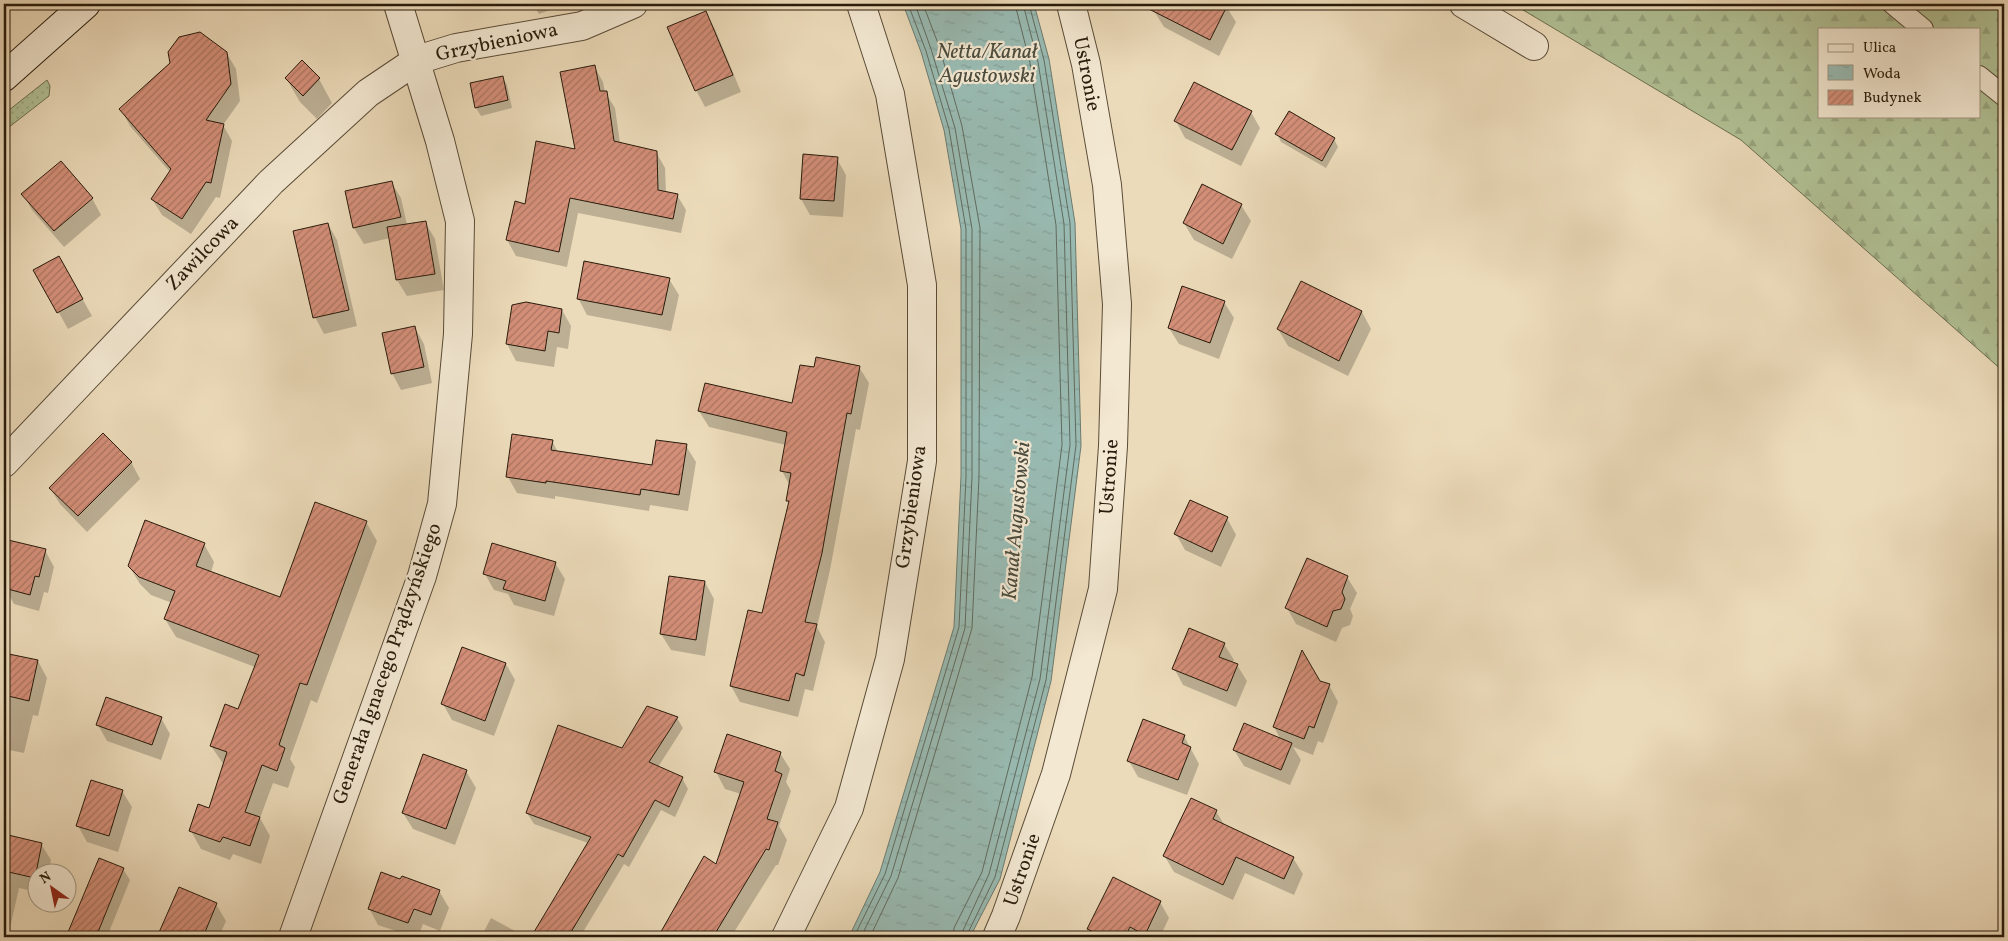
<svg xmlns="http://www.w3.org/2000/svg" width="2008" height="941" font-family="Vollkorn,serif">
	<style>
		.grass { fill: url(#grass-dots); stroke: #6c6e50 }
		.forest { fill: url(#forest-firs); stroke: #6c6e50; fill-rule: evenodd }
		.water { fill: url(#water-ripples); stroke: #6c7b70 }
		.shadow { fill: #0003 }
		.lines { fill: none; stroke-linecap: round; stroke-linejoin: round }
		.shore { stroke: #606b5f; stroke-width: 1 }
		.building { fill: url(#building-hatch); stroke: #281b0b }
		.lane-casing { stroke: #594b37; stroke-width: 22 }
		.street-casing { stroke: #594b37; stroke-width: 30 }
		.secondary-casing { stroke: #281b0b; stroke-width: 30 }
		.lane { stroke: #f3e8d2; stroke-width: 20 }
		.street { stroke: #f3e8d2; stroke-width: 28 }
		.secondary { stroke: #f3e8d2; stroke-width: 28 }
		.labels { text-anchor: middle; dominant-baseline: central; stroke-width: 4.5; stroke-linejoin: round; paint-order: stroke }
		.street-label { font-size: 20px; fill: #281b0b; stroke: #f3e8d2 }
		.water-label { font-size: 21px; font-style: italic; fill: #4a4b3d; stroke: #f3e8d2 }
	</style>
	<defs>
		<pattern id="grass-dots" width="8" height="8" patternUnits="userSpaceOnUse" patternTransform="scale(1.25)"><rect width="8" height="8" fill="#b1c195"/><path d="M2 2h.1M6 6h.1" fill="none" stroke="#98a57f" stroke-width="1.8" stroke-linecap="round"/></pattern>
		<pattern id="forest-firs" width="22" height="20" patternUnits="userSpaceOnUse" patternTransform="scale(1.25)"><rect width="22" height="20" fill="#b1c195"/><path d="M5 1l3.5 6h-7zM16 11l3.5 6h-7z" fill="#98a57f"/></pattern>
		<pattern id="water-ripples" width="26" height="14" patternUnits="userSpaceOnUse" patternTransform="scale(1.25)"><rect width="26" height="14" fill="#99bbb3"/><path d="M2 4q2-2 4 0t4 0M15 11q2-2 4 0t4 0" fill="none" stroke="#84a099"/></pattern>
		<pattern id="building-hatch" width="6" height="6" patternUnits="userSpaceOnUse" patternTransform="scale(1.25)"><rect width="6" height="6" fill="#d48f79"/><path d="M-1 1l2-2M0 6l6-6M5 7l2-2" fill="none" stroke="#ac7461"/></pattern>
	</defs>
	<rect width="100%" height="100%" fill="#ecdbba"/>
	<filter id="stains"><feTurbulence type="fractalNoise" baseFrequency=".004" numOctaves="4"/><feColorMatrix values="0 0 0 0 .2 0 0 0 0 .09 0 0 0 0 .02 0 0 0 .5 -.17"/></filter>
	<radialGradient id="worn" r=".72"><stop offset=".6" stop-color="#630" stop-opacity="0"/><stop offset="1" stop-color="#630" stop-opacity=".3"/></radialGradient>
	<path class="grass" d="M47 80 50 86 49 96 4 131V114Z"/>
	<path class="forest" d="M1513 4H2004V372L1741 140ZM1819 29H1979V116H1819Z"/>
	<path class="water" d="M903 4H1034L1049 59 1075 223 1081 446 1051 681 1000 879 970 937H849L880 872 954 627 961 476V229L944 130 921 52Z"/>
	<g class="shadow">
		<path d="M533 4H567L539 14Z"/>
		<path d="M1158 4H1222L1226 6 1236 22 1219 56 1164 27 1154 11Z"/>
		<path d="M706 13 715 29 741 92 705 107 696 90Z"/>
		<path d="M226 52 236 69 240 101 223 125 232 141 220 198 216 197 191 234 162 215 152 199 170 172 130 126 121 109Z"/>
		<path d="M594 66 603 82 605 92 615 108 620 143 656 152 665 168 666 193 677 195 686 210 681 233 578 213 567 267 516 256 507 240 526 205 577 151Z"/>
		<path d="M502 77 507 85 512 108 481 116 476 108 471 84Z"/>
		<path d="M286 78 319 79 332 103 317 119 300 102Z"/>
		<path d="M1251 112 1260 128 1241 166 1185 138 1176 121Z"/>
		<path d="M1277 134 1334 139 1338 147 1326 168 1281 142Z"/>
		<path d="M837 159 846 175 843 217 810 215 801 199Z"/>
		<path d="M391 182 401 198 407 225 425 222 435 239 444 290 407 296 397 280 390 238 364 244 354 228Z"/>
		<path d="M23 194 92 198 101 215 64 247 32 210Z"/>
		<path d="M1241 205 1251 221 1232 259 1194 240 1184 223Z"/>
		<path d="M328 224 337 240 357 326 324 334 315 317Z"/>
		<path d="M59 257 92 316 68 329 35 270Z"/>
		<path d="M669 279 679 295 671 331 587 315 578 298Z"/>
		<path d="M1302 282 1362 312 1371 329 1348 376 1288 346 1278 329Z"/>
		<path d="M1224 302 1234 318 1219 359 1179 344 1169 328Z"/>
		<path d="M513 306 562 310 571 326 568 349 557 347 554 367 516 361 507 344Z"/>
		<path d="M415 328 424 344 432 383 401 390 392 373Z"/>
		<path d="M859 367 869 383 860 430 856 429 830 570 817 627 825 642 813 691 805 689 798 717 740 702 731 686 763 615 789 504 788 501 790 486 782 471 786 445 709 427 699 411 793 404 815 369Z"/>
		<path d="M552 441 558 452 653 466 686 446 696 462 688 511 650 505 649 511 555 496V499L517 493 508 477Z"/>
		<path d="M131 462 140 479 87 532 60 504 50 488Z"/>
		<path d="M315 504 366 522 377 541 317 703 311 700 290 759 295 767 288 788 273 783 260 818 270 836 261 864 233 854 230 860 201 849 191 831 210 810 224 765 211 746 239 710 255 667 176 637 165 619 172 603 151 595 140 584 129 566 204 544 214 562 211 572 281 599Z"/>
		<path d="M1227 518 1236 535 1221 567 1185 550 1176 534Z"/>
		<path d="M6 541 45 550 54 567 48 593 44 592 39 611 14 604 5 588 7 580 4 574Z"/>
		<path d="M555 563 565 579 554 616 514 605 508 594 494 590 485 574Z"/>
		<path d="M1347 577 1357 593 1350 609 1353 616 1350 625 1342 628 1336 642 1296 624 1287 608Z"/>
		<path d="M705 582 714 599 705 656 671 650 661 634Z"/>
		<path d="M1224 644 1234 660 1232 663 1237 665 1247 681 1236 707 1183 685 1174 668Z"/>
		<path d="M4 654 38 661 47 678 38 716 33 715 24 753 4 749Z"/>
		<path d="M506 664 515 680 494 736 452 720 443 704Z"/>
		<path d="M1329 685 1338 702 1323 743 1318 741 1313 755 1293 747 1301 760 1290 785 1244 766 1234 750 1281 740 1274 727Z"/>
		<path d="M161 718 170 734 161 760 107 741 98 725Z"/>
		<path d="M677 718 683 728 658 767 682 778 688 789 675 817 661 810 629 867 624 864 580 937H536L534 934 588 843 534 824 527 813 622 750Z"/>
		<path d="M1184 736 1199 764 1187 795 1138 777 1129 761Z"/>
		<path d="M780 753 790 769 786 782 791 791 779 826 787 840 778 865H776L731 937H659L684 897 717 865 741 794 725 789 716 772Z"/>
		<path d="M466 771 476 788 455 845 413 829 403 813Z"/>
		<path d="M122 791 132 807 118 852 87 842 78 826Z"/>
		<path d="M1192 800 1216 811 1225 826 1293 858 1303 874 1294 895 1245 873 1233 900 1174 872 1164 855Z"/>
		<path d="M4 836 41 844 51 860 48 874H38V892L19 888 10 928 4 927Z"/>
		<path d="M99 860 123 869 130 880 107 937H67Z"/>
		<path d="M401 881 439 891 449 908 440 931 423 924 418 937H414L378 925 369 908Z"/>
		<path d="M1160 902 1169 918 1160 937H1094L1089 928Z"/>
		<path d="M216 904 226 921 219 937H172L165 924Z"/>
		<path d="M491 918 526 937H481Z"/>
	</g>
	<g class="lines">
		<g class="shore">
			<path d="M854 937 885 874 959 627 966 477V229L949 129 926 51 908 4"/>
			<path d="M861 937 891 876 965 628 972 477V229L955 128 931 49 915 4"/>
			<path d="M870 937 898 878 972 628 979 477 980 228 962 126 939 46 923 4"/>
			<path d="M953 937 954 928 982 872 1032 677 1062 445 1056 225 1030 63 1015 4"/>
			<path d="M960 937 989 874 1040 679 1070 445 1064 224 1038 62 1023 4"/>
			<path d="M966 937 995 877 1046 680 1076 445 1070 223 1044 60 1029 4"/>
		</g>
	</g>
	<g class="building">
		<path d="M1139 4H1228L1210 40Z"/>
		<path d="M706 11 733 75 695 91 667 27Z"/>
		<path d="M200 32 227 52 231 84 206 120 224 124 211 183 206 182 182 219 151 199 171 169 119 109 170 63 168 52 179 37Z"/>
		<path d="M302 60 320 78 303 96 285 78Z"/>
		<path d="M595 65 600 91H607L614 141 657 151 658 190 678 194 673 219 570 198 559 252 506 240 515 201 525 204 536 141 575 149 560 72Z"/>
		<path d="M503 76 508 100 475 108 470 83Z"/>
		<path d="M1194 82 1252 111 1232 150 1174 121Z"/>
		<path d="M1289 111 1335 138 1322 161 1275 134Z"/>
		<path d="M803 154 838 157 834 201 800 199Z"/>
		<path d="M61 161 93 198 54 231 21 194Z"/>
		<path d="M392 181 401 217 353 228 345 191Z"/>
		<path d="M1202 184 1242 204 1223 244 1183 223Z"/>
		<path d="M426 221 435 274 396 280 387 227Z"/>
		<path d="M328 223 349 310 313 318 293 231Z"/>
		<path d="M59 256 83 299 57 313 33 270Z"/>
		<path d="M584 261 670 278 662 315 577 299Z"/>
		<path d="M1301 281 1362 311 1339 361 1277 329Z"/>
		<path d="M1182 286 1225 301 1210 343 1168 328Z"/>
		<path d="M526 302 562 309 559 333 548 331 545 351 506 344 512 305Z"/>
		<path d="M415 326 424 367 391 374 382 333Z"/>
		<path d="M816 357 860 366 851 414 847 413 822 553 805 622 817 624 804 676 796 673 789 701 730 686 748 610 762 613 789 501H786L791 473 780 471 787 432 698 411 705 383 792 403 800 365 814 367Z"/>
		<path d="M103 433 132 462 78 516 49 488Z"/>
		<path d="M512 434 553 440 551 450 652 465 656 440 687 444 679 495 641 489 640 495 546 481V483L506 477Z"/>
		<path d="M1190 500 1228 517 1212 552 1174 534Z"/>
		<path d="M315 502 367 521 307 685 300 683 279 745 285 748 277 771 262 765 245 812 260 817 250 846 223 837 220 842 189 831 198 804 209 808 227 752 210 746 225 704 238 709 259 655 164 619 175 591 139 577 128 566 145 520 205 543 196 566 280 597Z"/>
		<path d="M4 539 46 549 39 577 35 576 30 595 4 588Z"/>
		<path d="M492 543 556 562 545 601 503 589 506 581 483 574Z"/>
		<path d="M1307 558 1348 576 1342 592 1345 599 1341 609 1333 611 1327 627 1285 608Z"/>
		<path d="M669 576 705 581 696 640 660 634Z"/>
		<path d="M1189 628 1225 643 1219 657 1238 664 1227 691 1172 669Z"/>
		<path d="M462 647 506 663 485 721 441 704Z"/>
		<path d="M1302 650 1320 681 1330 684 1314 728 1309 726 1304 739 1273 727Z"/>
		<path d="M4 653 38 660 29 701 4 695Z"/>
		<path d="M106 697 162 717 152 745 96 725Z"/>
		<path d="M647 706 678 717 649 762 683 777 669 807 655 800 623 857 618 854 568 937H531L591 837 526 813 558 725 622 748Z"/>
		<path d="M1143 719 1185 735 1182 743 1191 747 1178 780 1127 761Z"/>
		<path d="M1244 723 1292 743 1281 770 1233 750Z"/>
		<path d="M727 734 781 752 775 771 782 774 767 819 778 822 769 850 766 849 713 937H658L704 856 716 864 744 782 714 772Z"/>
		<path d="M423 754 467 770 446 829 402 813Z"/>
		<path d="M91 780 123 790 109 836 76 826Z"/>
		<path d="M1191 798 1217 810 1213 819 1294 857 1284 879 1236 857 1223 885 1163 856Z"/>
		<path d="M4 834 42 843 35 878 4 871Z"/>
		<path d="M99 858 124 868 96 937H66Z"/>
		<path d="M381 872 400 879 402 876 440 890 431 915 414 909 408 923 368 909Z"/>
		<path d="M1113 877 1161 901 1145 935 1130 927 1125 937H1105L1087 929Z"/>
		<path d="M179 887 217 903 203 937H157Z"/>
	</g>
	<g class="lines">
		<defs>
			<g id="lane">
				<path d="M1893 4 1923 29"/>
				<path d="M1979 76 2004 96"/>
			</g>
			<g id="street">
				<path d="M1464 4 1534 46"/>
				<path d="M4 463 271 182 368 93 417 60 456 48 582 26 633 4"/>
				<path d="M293 937 422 576 442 504 458 334 460 221 440 141 398 4"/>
				<path d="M786 937 849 808 890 659 922 461V285L890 94 861 4"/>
				<path d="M997 937 1006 916 1056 774 1103 589 1113 446 1117 304 1107 185 1086 64 1071 4"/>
			</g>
			<path id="secondary" d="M4 77 86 4"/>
		</defs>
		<use href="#lane" class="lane-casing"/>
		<use href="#street" class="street-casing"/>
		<use href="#secondary" class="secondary-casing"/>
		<use href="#lane" class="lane"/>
		<use href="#street" class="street"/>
		<use href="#secondary" class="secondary"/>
	</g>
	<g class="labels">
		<g class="street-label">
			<text transform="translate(497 43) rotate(-12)">Grzybieniowa</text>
			<text transform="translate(1086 74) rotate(79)">Ustronie</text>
			<text transform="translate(203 254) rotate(-46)">Zawilcowa</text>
			<text transform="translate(1110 477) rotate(-86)">Ustronie</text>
			<text transform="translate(912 507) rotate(-82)">Grzybieniowa</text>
			<text transform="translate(388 664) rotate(-71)">Generała Ignacego Prądzyńskiego</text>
			<text transform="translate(1023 870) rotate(-71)">Ustronie</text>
		</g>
		<g class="water-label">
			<text x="987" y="52">Netta/Kanał<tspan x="987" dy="24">Agustowski</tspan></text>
			<text transform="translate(1017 521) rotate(-85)">Kanał Augustowski</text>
		</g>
	</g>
	<rect width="2008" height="941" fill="none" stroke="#ecdbba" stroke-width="20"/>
	<rect x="5" y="5" width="1998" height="931" fill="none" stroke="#281b0b" stroke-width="2.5"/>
	<rect x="10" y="10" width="1988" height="921" fill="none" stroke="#281b0b"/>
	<rect x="1818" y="28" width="162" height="90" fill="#f3e8d2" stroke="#a29682"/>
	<rect x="1828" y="44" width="25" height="8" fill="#f3e8d2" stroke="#a29682"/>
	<text x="1863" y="52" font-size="15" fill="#281b0b">Ulica</text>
	<rect x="1828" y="65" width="25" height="15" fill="url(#water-ripples)" stroke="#a29682"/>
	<text x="1863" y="78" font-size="15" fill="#281b0b">Woda</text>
	<rect x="1828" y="90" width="25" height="15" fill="url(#building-hatch)" stroke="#a29682"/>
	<text x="1863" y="102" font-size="15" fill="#281b0b">Budynek</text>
	<g transform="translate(52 888) rotate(327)"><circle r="24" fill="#f3e8d2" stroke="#a29682"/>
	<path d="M0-4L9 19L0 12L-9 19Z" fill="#8f2418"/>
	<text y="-8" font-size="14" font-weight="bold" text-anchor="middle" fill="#281b0b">N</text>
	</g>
	<rect width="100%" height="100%" filter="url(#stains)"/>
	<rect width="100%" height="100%" fill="url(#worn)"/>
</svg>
